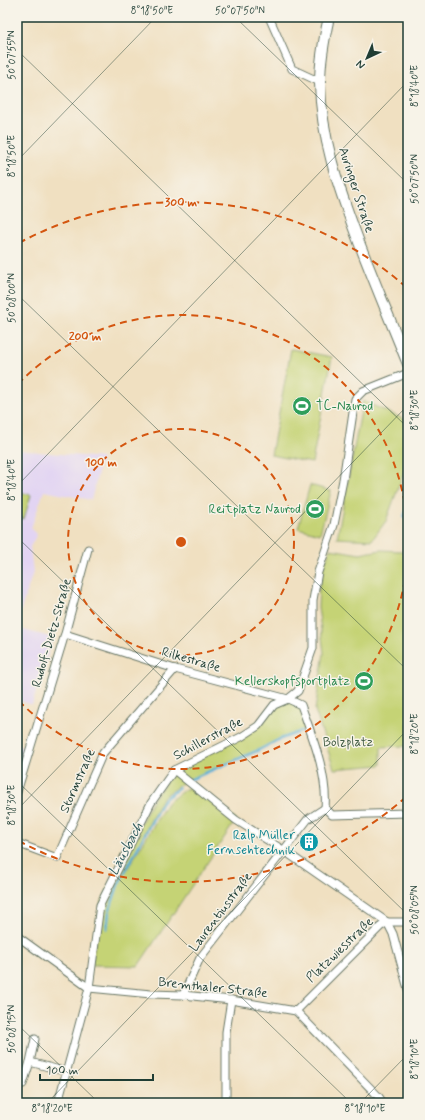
<svg xmlns="http://www.w3.org/2000/svg" width="425" height="1120" font-family="Mynerve,sans-serif">
	<style>
		.built { fill: #e2d4f3 }
		.green { fill: #c5d375; stroke: #728854 }
		.lines { fill: none; stroke-linecap: round; stroke-linejoin: round }
		.stream { stroke: #5db1d9; stroke-width: 2.5 }
		.street-casing { stroke: #687665; stroke-width: 9 }
		.secondary-casing { stroke: #687665; stroke-width: 12 }
		.street { stroke: #fff; stroke-width: 7 }
		.secondary { stroke: #fff; stroke-width: 10 }
		.ticks { fill: none; stroke: #1f3d34; stroke-width: 1; stroke-opacity: 0.45 }
		.ring { fill: none; stroke: #d45610; stroke-width: 2; stroke-dasharray: 7 5 }
		.labels { text-anchor: middle; dominant-baseline: central; stroke-width: 3; stroke-linejoin: round; paint-order: stroke }
		.street-label { font-size: 13px; fill: #1f3d34; stroke: #f7f3e8 }
		.leisure-label { font-size: 13px; fill: #27864d; stroke: #f7f3e8; text-anchor: end }
		.park-label { font-size: 13px; fill: #405b41; stroke: #f7f3e8 }
		.culture-label { font-size: 13px; fill: #0d838f; stroke: #f7f3e8; text-anchor: end }
		.water-label { font-size: 14px; font-style: italic; fill: #2e5a5d; stroke: #f7f3e8 }
		.centre { fill: #d45610; stroke: #f7f3e8; stroke-width: 2 }
		.ring-label { font-size: 12px; text-anchor: middle; font-weight: bold; fill: #d45610; stroke: #f7f3e8; stroke-width: 3; stroke-linejoin: round; paint-order: stroke }
		.neatline { fill: none; stroke: #1f3d34; stroke-width: 1.5 }
		.ticks-label { font-size: 10px; text-anchor: middle; fill: #1f3d34 }
	</style>
	<rect width="100%" height="100%" fill="#f7f3e8"/>
	<filter id="ink" filterUnits="userSpaceOnUse"><feTurbulence type="fractalNoise" baseFrequency=".025" numOctaves="2"/><feDisplacementMap in="SourceGraphic" scale="8" xChannelSelector="R" yChannelSelector="G"/><feConvolveMatrix kernelMatrix="1 2 1 2 8 2 1 2 1" color-interpolation-filters="sRGB"/></filter>
	<filter id="wash" filterUnits="userSpaceOnUse"><feTurbulence type="fractalNoise" baseFrequency=".012" numOctaves="4" result="noise"/><feDisplacementMap in="SourceGraphic" scale="16" xChannelSelector="R" yChannelSelector="G"/><feGaussianBlur stdDeviation="0.9" result="paint"/><feColorMatrix in="noise" values="0 0 0 0 0 0 0 0 0 0 0 0 0 0 0 0 0 1.4 0 .05"/><feComposite in="paint" operator="in"/></filter>
	<g filter="url(#wash)">
		<rect width="100%" height="100%" fill="#f0e0c1"/>
		<g class="built">
			<path d="M17 450 102 458 91 500 44 491 31 528 37 534 30 547 33 572 17 623Z"/>
			<path d="M17 628 53 638 32 705 17 700Z"/>
			<path d="M17 745 26 749 17 778Z"/>
		</g>
		<g class="green">
			<path d="M291 349 332 357 312 463 271 455Z"/>
			<path d="M363 401 408 421V461L386 521 372 540 337 538Z"/>
			<path d="M310 485 331 491 320 534 298 528Z"/>
			<path d="M17 491 31 495 24 519 17 517Z"/>
			<path d="M330 549 360 554 381 550 400 551 408 555V746L381 747V765L334 769 315 710 324 653 318 607 319 587 323 568Z"/>
			<path d="M288 699 301 705 309 729 278 740 259 750 185 781 162 798 122 878 167 803 184 790 192 786 236 820 138 966 92 965 100 905 151 803 174 770 258 726 274 705Z"/>
		</g>
		<g class="lines">
			<g class="stream">
				<path d="M404 517 408 507"/>
				<path d="M189 780 259 750 278 740 302 731"/>
				<path d="M107 929 109 912 118 885 163 800 179 788"/>
			</g>
		</g>
	</g>
	<g filter="url(#ink)">
		<g class="lines">
			<defs>
				<g id="street">
					<path d="M269 17 292 69 320 82"/>
					<path d="M65 634 175 669 288 699 301 705C312 736 328 775 325 808"/>
					<path d="M174 770 236 820 283 850 387 922 393 934 408 989"/>
					<path d="M17 792 65 634 88 549"/>
					<path d="M325 808 332 815 408 813"/>
					<path d="M17 843 57 858 103 753 175 669"/>
					<path d="M17 936 89 988 151 994 183 995 231 1000 296 1011 379 1097 383 1103"/>
					<path d="M183 995 200 958 308 819 325 808"/>
					<path d="M296 1011 380 927 387 922H408"/>
					<path d="M35 1039 30 1062 67 1072"/>
					<path d="M23 1084 30 1062"/>
					<path d="M58 1103 89 988 100 905 151 803 174 770 241 737 258 726 274 705 288 699 298 691 313 648V600L318 572 334 525 343 480 355 399 363 391 408 373"/>
					<path d="M226 1103V1032L231 1000"/>
				</g>
				<path id="secondary" d="M329 17C324 39 320 61 320 83 321 138 338 186 357 237 373 279 391 322 408 364"/>
			</defs>
			<use href="#street" class="street-casing"/>
			<use href="#secondary" class="secondary-casing"/>
			<use href="#street" class="street"/>
			<use href="#secondary" class="secondary"/>
		</g>
	</g>
	<path class="ticks" d="M235 17 408 184M17 50 408 428M17 161 156 17M17 294 408 671M17 486 408 81M17 537 408 915M17 781 351 1103M17 810 408 405M17 1024 99 1103M47 1103 408 729M360 1103 408 1054"/>
	<g class="ring">
		<circle cx="181" cy="542" r="113"/>
		<path d="M408 544A227 227 0 0 1 18 700M18 384A227 227 0 0 1 408 540"/>
		<path d="M406 797A340 340 0 0 1 19 841M19 243A340 340 0 0 1 406 287"/>
	</g>
	<defs>
		<symbol id="stadium-disc" viewBox="-11 -11 22 22"><circle r="9.5" fill="#2e9e5b" stroke="#f7f3e8"/><path d="M0-5a6.5 5 0 1 0 0 10a6.5 5 0 1 0 0-10ZM-3.5-1.8h7v3.6h-7Z" fill="#fff"/></symbol>
		<symbol id="building-disc" viewBox="-11 -11 22 22"><circle r="9.5" fill="#0f9aa8" stroke="#f7f3e8"/><path d="M-4-6H4V6H1V3H-1V6H-4ZM-2.5-4.3h1.7v1.8h-1.7ZM.8-4.3h1.7v1.8H.8ZM-2.5-1h1.7V.8h-1.7ZM.8-1h1.7V.8H.8Z" fill="#fff"/></symbol>
	</defs>
	<g fill-rule="evenodd">
		<use href="#stadium-disc" x="291" y="395" width="22" height="22"/>
		<use href="#stadium-disc" x="304" y="498" width="22" height="22"/>
		<use href="#stadium-disc" x="353" y="670" width="22" height="22"/>
		<use href="#building-disc" x="298" y="831" width="22" height="22"/>
	</g>
	<g class="labels">
		<g class="street-label">
			<text transform="translate(356 190) rotate(72)">Auringer Straße</text>
			<text transform="translate(52 633) rotate(-74)">Rudolf-Dietz-Straße</text>
			<text transform="translate(191 660) rotate(16)">Rilkestraße</text>
			<text transform="translate(208 739) rotate(-28)">Schillerstraße</text>
			<text transform="translate(78 781) rotate(-66)">Stormstraße</text>
			<text transform="translate(221 912) rotate(-53)">Laurentiusstraße</text>
			<text transform="translate(340 950) rotate(-44)">Platzwiesstraße</text>
			<text transform="translate(213 988) rotate(6)">Bremthaler Straße</text>
		</g>
		<g class="leisure-label">
			<text x="316" y="406" text-anchor="start">TC-Naurod</text>
			<text x="301" y="509">Reitplatz Naurod</text>
			<text x="350" y="681">Kellerskopfsportplatz</text>
		</g>
		<g class="park-label">
			<text x="348" y="742">Bolzplatz</text>
		</g>
		<g class="culture-label">
			<text x="295" y="835">Ralp Müller<tspan x="295" dy="15">Fernsehtechnik</tspan></text>
		</g>
		<g class="water-label">
			<text transform="translate(126 849) rotate(-62)">Läusbach</text>
		</g>
	</g>
	<circle cx="181" cy="542" r="6" class="centre"/>
	<g class="ring-label">
		<text x="181" y="206">300 m</text>
		<text x="85" y="340">200 m</text>
		<text x="101" y="466">100 m</text>
	</g>
	<rect width="425" height="1120" fill="none" stroke="#f7f3e8" stroke-width="44"/>
	<g transform="translate(367 58) rotate(224)" stroke="#f7f3e8" stroke-width="3" paint-order="stroke">
	<path d="M0-3L7 15L0 10L-7 15Z" fill="#1f3d34"/>
	<text y="-6" font-size="11" font-weight="bold" text-anchor="middle" fill="#1f3d34">N</text>
	</g>
	<path d="M40 1074v6h113v-6" fill="none" stroke="#1f3d34" stroke-width="2"/>
	<text x="46" y="1074" font-size="12" fill="#1f3d34" stroke="#f7f3e8" stroke-width="3" paint-order="stroke">100 m</text>
	<rect x="22" y="22" width="381" height="1076" class="neatline"/>
	<g class="ticks-label">
		<text x="152" y="14">8°18'50"E</text>
		<text x="240" y="14">50°07'50"N</text>
		<text transform="translate(11 55) rotate(-90)" y="4">50°07'55"N</text>
		<text transform="translate(414 86) rotate(-90)" y="4">8°18'40"E</text>
		<text transform="translate(11 156) rotate(-90)" y="4">8°18'50"E</text>
		<text transform="translate(414 179) rotate(-90)" y="4">50°07'50"N</text>
		<text transform="translate(11 298) rotate(-90)" y="4">50°08'00"N</text>
		<text transform="translate(414 410) rotate(-90)" y="4">8°18'30"E</text>
		<text transform="translate(11 480) rotate(-90)" y="4">8°18'40"E</text>
		<text transform="translate(414 734) rotate(-90)" y="4">8°18'20"E</text>
		<text transform="translate(11 805) rotate(-90)" y="4">8°18'30"E</text>
		<text transform="translate(414 910) rotate(-90)" y="4">50°08'05"N</text>
		<text transform="translate(11 1029) rotate(-90)" y="4">50°08'15"N</text>
		<text transform="translate(414 1059) rotate(-90)" y="4">8°18'10"E</text>
		<text x="52" y="1112">8°18'20"E</text>
		<text x="365" y="1112">8°18'10"E</text>
	</g>
</svg>
